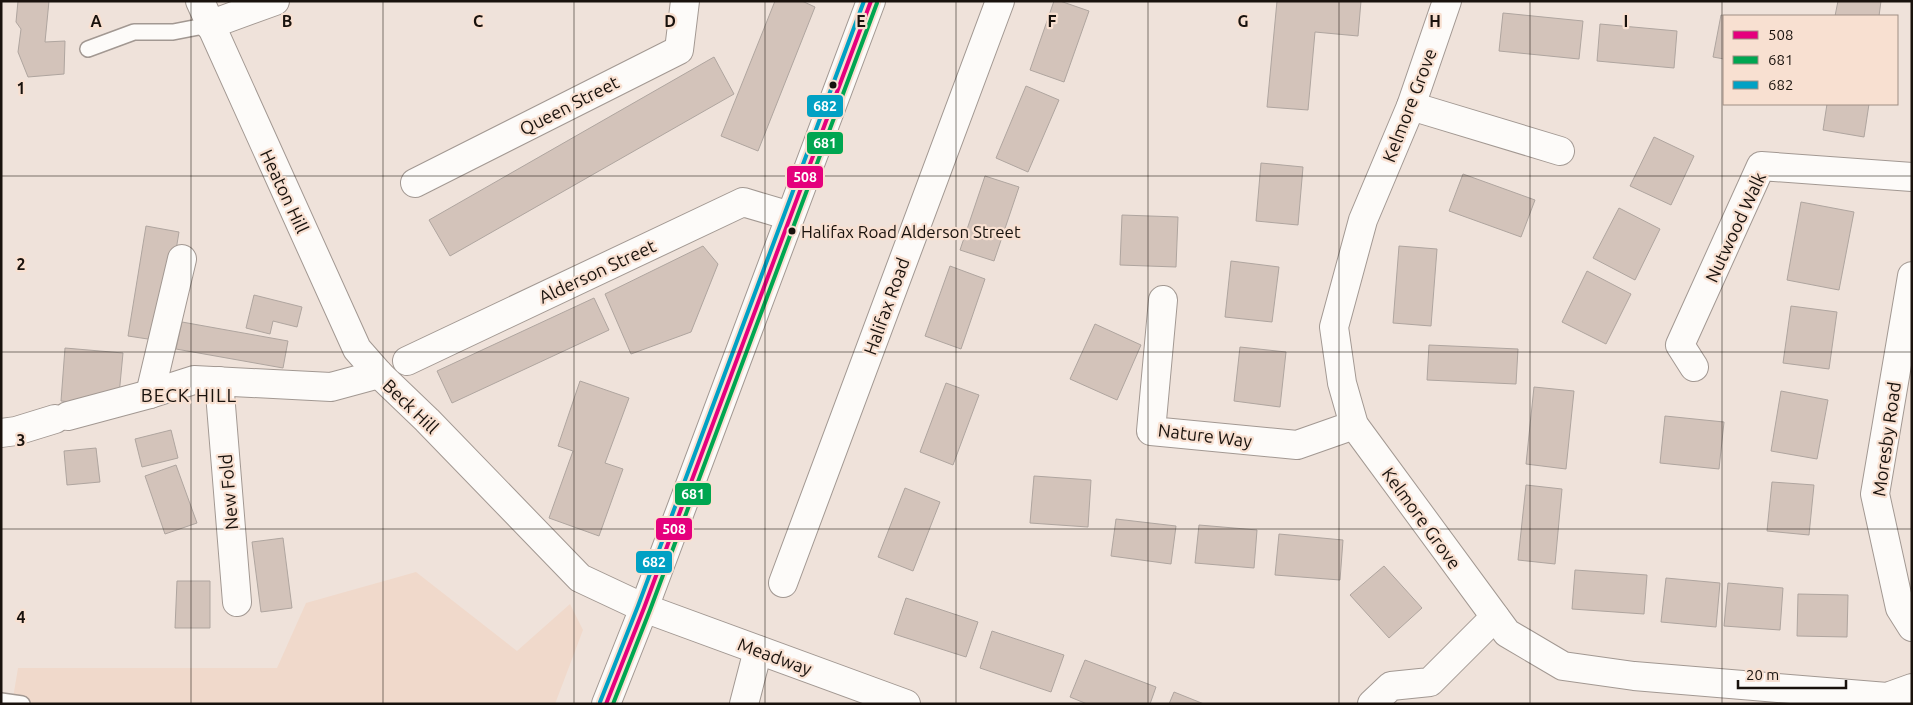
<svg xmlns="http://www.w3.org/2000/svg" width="1913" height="705" font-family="Ubuntu,sans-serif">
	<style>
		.built { fill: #f0d9cb }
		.building { fill: #d3c3ba; stroke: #afa59f }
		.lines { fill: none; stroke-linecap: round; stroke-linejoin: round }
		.service-casing { stroke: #a29892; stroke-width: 18 }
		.minor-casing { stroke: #a29892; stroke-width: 30 }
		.trunk-casing { stroke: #a29892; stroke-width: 30 }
		.service { stroke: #fdfbf9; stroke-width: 15 }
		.minor { stroke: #fdfbf9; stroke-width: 28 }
		.trunk { stroke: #fdfbf9; stroke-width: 28 }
		.bus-1-casing { stroke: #f8e0d1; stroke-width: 8 }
		.bus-2-casing { stroke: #f8e0d1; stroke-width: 8 }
		.bus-3-casing { stroke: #f8e0d1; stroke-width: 8 }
		.bus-1 { stroke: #e5007d; stroke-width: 4 }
		.bus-2 { stroke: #00a651; stroke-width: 4 }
		.bus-3 { stroke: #01a1c4; stroke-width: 4 }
		.grid { fill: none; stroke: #19120d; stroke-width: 1; stroke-opacity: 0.55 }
		.bus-dot { fill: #19120d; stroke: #f8e0d1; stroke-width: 2 }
		.labels { text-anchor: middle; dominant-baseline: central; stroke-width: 4.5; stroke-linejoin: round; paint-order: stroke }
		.bus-label { font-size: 17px; fill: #19120d; stroke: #f8e0d1; text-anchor: start }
		.street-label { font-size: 18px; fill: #19120d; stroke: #f8e0d1 }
		.neighbourhood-label { font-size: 19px; letter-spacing: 1px; fill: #19120d; stroke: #f8e0d1 }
		.grid-label { font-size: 16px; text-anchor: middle; font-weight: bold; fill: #19120d; stroke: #f8e0d1; stroke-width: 4.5; stroke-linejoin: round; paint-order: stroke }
		.line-badge { stroke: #f8e0d1; stroke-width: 2 }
		.badge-label { font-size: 14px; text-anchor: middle; font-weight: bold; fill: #fff }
	</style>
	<rect width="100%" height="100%" fill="#efe2da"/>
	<path class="built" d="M416 572 517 651 570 604 583 630 555 704H12L18 668H277L306 603Z"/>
	<g class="building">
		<path d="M18 1H49L45 42 65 41 64 74 28 77 18 52 21 29 16 22Z"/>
		<path d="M775 1H802L815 7 758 151 721 136Z"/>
		<path d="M1054 1H1060L1089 11 1064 82 1030 70Z"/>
		<path d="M1277 1H1361L1358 36 1315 32 1308 110 1267 107Z"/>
		<path d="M1838 1H1881L1879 16H1835Z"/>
		<path d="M1503 13 1583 21 1579 59 1499 51Z"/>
		<path d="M1721 15 1726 16H1724V59L1713 57Z"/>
		<path d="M1600 24 1677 31 1674 68 1597 61Z"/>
		<path d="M714 57 734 94 450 256 429 220Z"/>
		<path d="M1026 86 1059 100 1028 172 996 158Z"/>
		<path d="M1827 104H1869L1864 137 1823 130Z"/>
		<path d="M1654 137 1694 156 1671 205 1630 186Z"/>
		<path d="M1261 163 1303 167 1298 225 1256 221Z"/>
		<path d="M1463 174 1535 200 1521 237 1449 211Z"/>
		<path d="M985 176 1019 187 994 261 960 250Z"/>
		<path d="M1801 202 1854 212 1839 290 1787 280Z"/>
		<path d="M1619 208 1660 229 1635 280 1593 258Z"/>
		<path d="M1122 215 1178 217 1176 267 1120 265Z"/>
		<path d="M146 226 179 232 161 341 128 336Z"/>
		<path d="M703 246 718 264 691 332 631 354 605 294Z"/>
		<path d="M1399 246 1437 249 1431 326 1393 323Z"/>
		<path d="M1231 261 1279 267 1272 322 1225 317Z"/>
		<path d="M950 266 985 279 961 349 925 336Z"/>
		<path d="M1587 271 1631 294 1606 344 1562 322Z"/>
		<path d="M254 295 302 307 297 327 273 321 270 334 246 328Z"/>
		<path d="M594 298 609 330 452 403 437 371Z"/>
		<path d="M1791 306 1837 312 1829 369 1783 363Z"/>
		<path d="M182 322 288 341 283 368 176 349Z"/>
		<path d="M1095 324 1141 345 1117 400 1070 379Z"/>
		<path d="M1429 345 1518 349 1516 384 1427 380Z"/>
		<path d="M1240 347 1286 352 1280 407 1234 401Z"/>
		<path d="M65 348 123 353 119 395 96 394 95 404 61 401Z"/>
		<path d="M580 381 629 398 605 463 623 469 599 536 549 518 573 451 558 446Z"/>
		<path d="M946 383 979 395 953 465 920 452Z"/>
		<path d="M1534 387 1574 391 1566 469 1526 464Z"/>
		<path d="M1781 391 1828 400 1817 459 1771 451Z"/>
		<path d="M1665 416 1724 422 1719 469 1660 463Z"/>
		<path d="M171 430 178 458 142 467 135 439Z"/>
		<path d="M96 448 100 482 67 485 64 451Z"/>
		<path d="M176 465 197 523 165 534 145 476Z"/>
		<path d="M1034 476 1091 480 1088 527 1030 523Z"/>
		<path d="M1772 482 1814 485 1809 535 1767 531Z"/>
		<path d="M1526 485 1562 489 1555 564 1518 560Z"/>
		<path d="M905 488 940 502 913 571 878 557Z"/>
		<path d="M1116 519 1176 526 1171 564 1111 556Z"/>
		<path d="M1199 525 1257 530 1254 568 1195 563Z"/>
		<path d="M1279 534 1343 540 1340 580 1275 575Z"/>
		<path d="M283 538 292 608 261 612 252 542Z"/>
		<path d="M1384 566 1422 608 1389 638 1350 595Z"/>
		<path d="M1575 570 1647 575 1644 614 1572 609Z"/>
		<path d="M1666 578 1720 583 1716 627 1661 622Z"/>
		<path d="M177 581H210V628H175Z"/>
		<path d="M1728 583 1783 588 1780 630 1724 626Z"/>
		<path d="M1798 594 1848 595 1847 637 1797 636Z"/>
		<path d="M906 598 978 622 966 657 894 634Z"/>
		<path d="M992 631 1064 655 1051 692 980 668Z"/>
		<path d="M1085 660 1156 687 1150 704H1087L1070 697Z"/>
		<path d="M1174 692 1204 704H1169Z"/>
	</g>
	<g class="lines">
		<defs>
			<g id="service">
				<path d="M88 49 134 32H173L209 25"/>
				<path d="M1 701 22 704"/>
			</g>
			<g id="minor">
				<path d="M200 1 357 349 379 374 427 420 580 578 644 608 906 704"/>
				<path d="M1447 1 1411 106 1363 220 1334 327 1342 383 1354 425 1507 633 1563 666 1634 676 1887 697 1912 688"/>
				<path d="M209 25 275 1"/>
				<path d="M1411 106 1560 151"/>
				<path d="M415 183 679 50 685 1"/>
				<path d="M1912 276 1875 494 1900 608 1912 627"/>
				<path d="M1163 300 1151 431 1297 445 1354 425"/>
				<path d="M407 361 743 202 790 216"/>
				<path d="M1694 367 1680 345 1761 166 1912 177"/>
				<path d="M219 381 237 602"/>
				<path d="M150 394 182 259"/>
				<path d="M68 416 150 394 194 380 331 387 379 374"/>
				<path d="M1 433 16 431 55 419"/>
				<path d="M783 583 1000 1"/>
				<path d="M744 704 758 650"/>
				<path d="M1372 704 1391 686 1430 682 1495 617"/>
			</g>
			<path id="trunk" d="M606 704 644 608 871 1"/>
		</defs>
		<use href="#service" class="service-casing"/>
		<use href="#minor" class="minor-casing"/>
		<use href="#trunk" class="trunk-casing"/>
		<use href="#service" class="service"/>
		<use href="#minor" class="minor"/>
		<use href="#trunk" class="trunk"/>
		<defs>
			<path id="bus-1" d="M606 704 644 608 871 1"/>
			<path id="bus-2" d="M613 704 650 610 877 3"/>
			<path id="bus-3" d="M600 702 638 606 864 1"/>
		</defs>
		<use href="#bus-1" class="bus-1-casing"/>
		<use href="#bus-2" class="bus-2-casing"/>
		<use href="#bus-3" class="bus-3-casing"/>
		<use href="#bus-1" class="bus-1"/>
		<use href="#bus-2" class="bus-2"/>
		<use href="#bus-3" class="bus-3"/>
	</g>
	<path class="grid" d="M191 1V704M383 1V704M574 1V704M765 1V704M956 1V704M1148 1V704M1339 1V704M1530 1V704M1722 1V704M1 176H1912M1 352H1912M1 529H1912"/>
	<g class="bus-dot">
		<circle cx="833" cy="85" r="4.5"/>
		<circle cx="792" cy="231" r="4.5"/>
	</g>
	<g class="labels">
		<g class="bus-label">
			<text x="801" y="231">Halifax Road Alderson Street</text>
		</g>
		<g class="street-label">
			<text transform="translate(569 105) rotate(-27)">Queen Street</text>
			<text transform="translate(1409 105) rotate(-69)">Kelmore Grove</text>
			<text transform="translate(285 191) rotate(65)">Heaton Hill</text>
			<text transform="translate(1735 227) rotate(-65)">Nutwood Walk</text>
			<text transform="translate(597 271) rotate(-25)">Alderson Street</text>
			<text transform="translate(886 306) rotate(-70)">Halifax Road</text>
			<text transform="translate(411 406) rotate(44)">Beck Hill</text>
			<text transform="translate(1205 435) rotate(7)">Nature Way</text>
			<text transform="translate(1886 439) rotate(-82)">Moresby Road</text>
			<text transform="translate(228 492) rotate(-95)">New Fold</text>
			<text transform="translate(1422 518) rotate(54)">Kelmore Grove</text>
			<text transform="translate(775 656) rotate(20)">Meadway</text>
		</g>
		<g class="neighbourhood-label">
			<text x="189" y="395">BECK HILL</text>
		</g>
	</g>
	<g class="grid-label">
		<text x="96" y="27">A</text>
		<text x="287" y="27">B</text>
		<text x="478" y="27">C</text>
		<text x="670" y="27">D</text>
		<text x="861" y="27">E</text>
		<text x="1052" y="27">F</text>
		<text x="1243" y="27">G</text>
		<text x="1435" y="27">H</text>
		<text x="1626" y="27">I</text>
		<text x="21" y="94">1</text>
		<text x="21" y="270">2</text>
		<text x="21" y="446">3</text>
		<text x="21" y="623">4</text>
	</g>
	<g class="line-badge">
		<rect x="806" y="94" width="38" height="24" rx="5" fill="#01a1c4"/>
		<rect x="806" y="131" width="38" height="24" rx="5" fill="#00a651"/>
		<rect x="786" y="165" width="38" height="24" rx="5" fill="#e5007d"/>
		<rect x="674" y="482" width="38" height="24" rx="5" fill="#00a651"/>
		<rect x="655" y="517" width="38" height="24" rx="5" fill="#e5007d"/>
		<rect x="635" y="550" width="38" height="24" rx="5" fill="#01a1c4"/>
	</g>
	<g class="badge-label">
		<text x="825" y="111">682</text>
		<text x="825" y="148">681</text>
		<text x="805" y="182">508</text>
		<text x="693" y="499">681</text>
		<text x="674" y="534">508</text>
		<text x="654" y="567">682</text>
	</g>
	<rect width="1913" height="705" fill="none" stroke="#19120d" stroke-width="5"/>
	<rect x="1723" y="15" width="175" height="90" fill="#f8e0d1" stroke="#9f8e83"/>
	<rect x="1733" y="31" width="25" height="8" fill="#e5007d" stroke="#9f8e83"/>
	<text x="1768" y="40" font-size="15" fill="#19120d">508</text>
	<rect x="1733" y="56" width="25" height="8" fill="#00a651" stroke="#9f8e83"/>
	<text x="1768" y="65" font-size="15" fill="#19120d">681</text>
	<rect x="1733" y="81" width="25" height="8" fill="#01a1c4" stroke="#9f8e83"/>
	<text x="1768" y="90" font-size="15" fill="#19120d">682</text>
	<path d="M1738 680v8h108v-8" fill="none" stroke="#19120d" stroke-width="2.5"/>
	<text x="1746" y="680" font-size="15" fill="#19120d" stroke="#f8e0d1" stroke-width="4" paint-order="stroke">20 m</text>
</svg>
